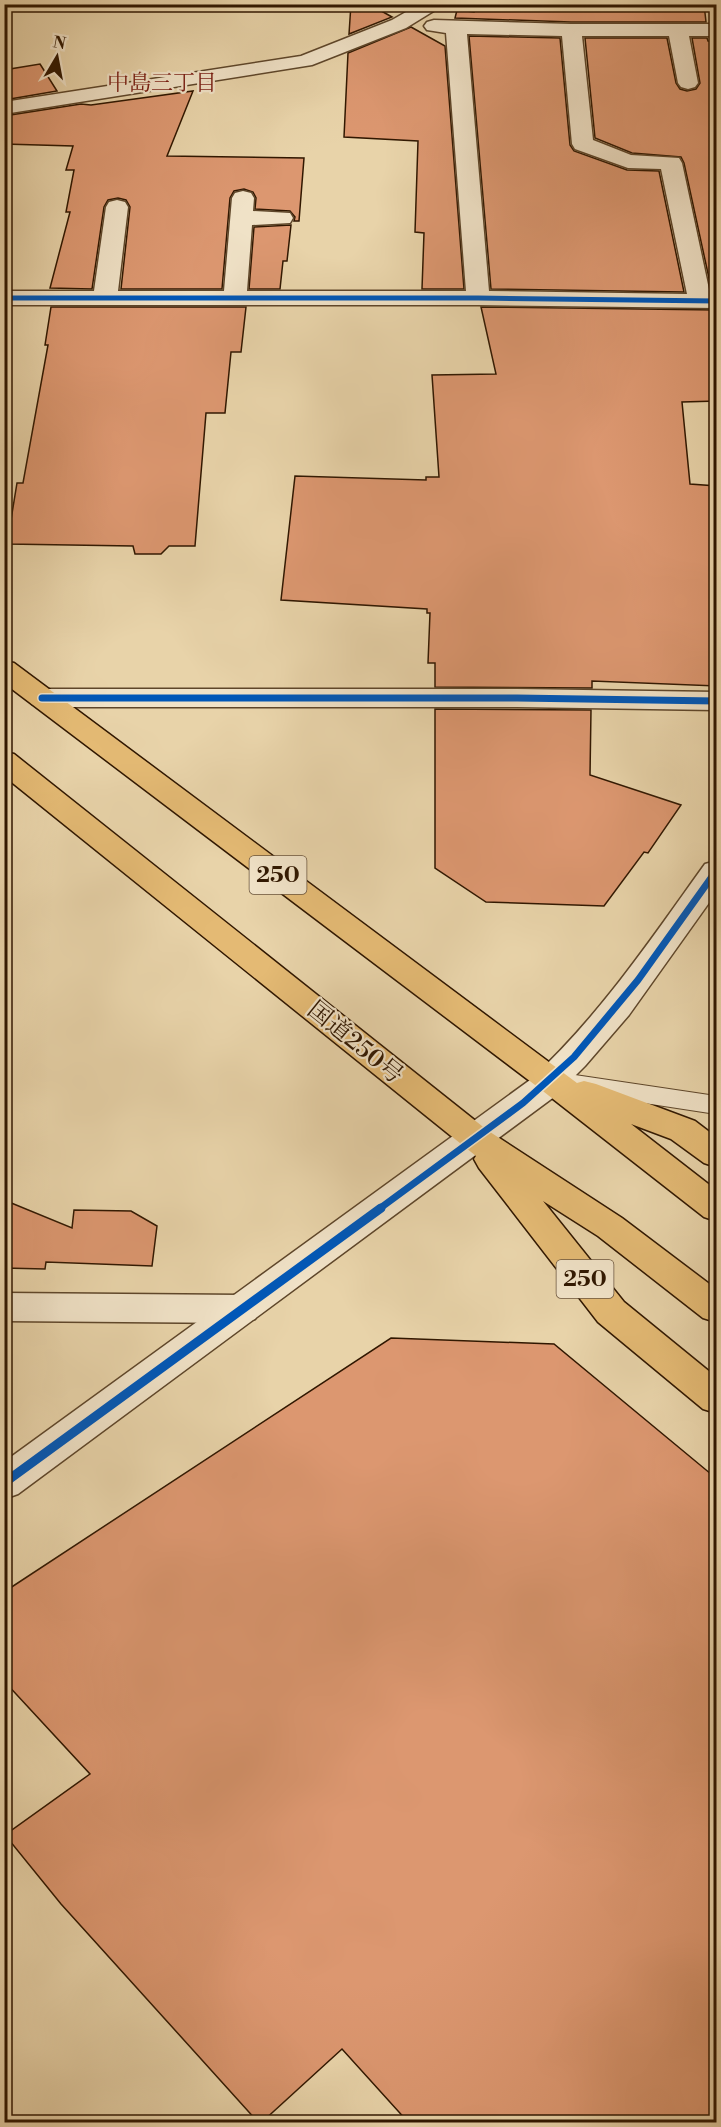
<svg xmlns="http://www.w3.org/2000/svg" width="721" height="2127" font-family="'Libre Bodoni','Noto Serif JP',serif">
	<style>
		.building { fill: #dc9770; stroke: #301700; stroke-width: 1.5 }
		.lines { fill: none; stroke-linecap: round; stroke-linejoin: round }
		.service-casing { stroke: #5e462a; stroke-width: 2 }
		.minor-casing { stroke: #5e462a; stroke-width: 3 }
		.tertiary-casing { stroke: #5e462a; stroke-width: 3 }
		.trunk-casing { stroke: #301700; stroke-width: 3 }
		.service { fill: #f0e2c7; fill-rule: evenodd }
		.minor { fill: #f0e2c7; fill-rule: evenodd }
		.tertiary { fill: #f0e2c7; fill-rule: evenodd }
		.trunk { fill: #e4ba74; fill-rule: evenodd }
		.cycleway-far2-casing { stroke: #f0e2c7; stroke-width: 8 }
		.cycleway-far1-casing { stroke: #f0e2c7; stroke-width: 10 }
		.cycleway-casing { stroke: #f0e2c7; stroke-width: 13 }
		.cycleway-far2 { stroke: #0057b8; stroke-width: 5 }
		.cycleway-far1 { stroke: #0057b8; stroke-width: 7 }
		.cycleway { stroke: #0057b8; stroke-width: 9 }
		.labels { text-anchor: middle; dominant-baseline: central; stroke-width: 4.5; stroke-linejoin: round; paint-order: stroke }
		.far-neighbourhood-label { font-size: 22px; fill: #7a1f14; stroke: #f0e2c7 }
		.shield { fill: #f0e2c7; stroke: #6a543c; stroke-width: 1.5 }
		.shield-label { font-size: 22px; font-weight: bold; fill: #301700 }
		.street-label { font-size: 24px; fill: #301700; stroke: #f0e2c7 }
	</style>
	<rect width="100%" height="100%" fill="#e8d3a9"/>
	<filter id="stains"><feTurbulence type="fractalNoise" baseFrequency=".00333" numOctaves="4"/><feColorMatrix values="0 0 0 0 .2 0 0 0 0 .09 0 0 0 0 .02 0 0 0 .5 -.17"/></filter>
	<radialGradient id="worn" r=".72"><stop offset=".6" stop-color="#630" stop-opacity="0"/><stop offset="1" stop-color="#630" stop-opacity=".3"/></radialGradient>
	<g class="building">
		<path d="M351 4H369L392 17 349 34Z"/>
		<path d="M474 4H704L706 22H571L455 18 457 10 474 12Z"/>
		<path d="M411 27 445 46 464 289H422L424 233 415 232 418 141 344 137 348 53Z"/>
		<path d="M469 36 560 38 570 145 574 151 627 170 659 171 684 292 491 289Z"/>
		<path d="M585 38H667L676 83 680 89 687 91 696 89 700 83 692 38H707L708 41 717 42V292H712L684 163 681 157 632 153 595 138Z"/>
		<path d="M40 64 57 91 4 100V70Z"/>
		<path d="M193 91 167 156 304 158 299 221H294L295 217 290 211 255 209 256 198 253 192 244 189 234 191 230 198 222 289H121L130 207 126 200 118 198 108 200 104 207 92 289 50 288 70 212H66L74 170H66L73 146 4 144V116L81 104 91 105Z"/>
		<path d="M291 225 287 261H283L280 289H249L254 227Z"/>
		<path d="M51 307H246L241 352H231L225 413H206L195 546H169L161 554H135L133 546 7 544 17 483H23L48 345H45Z"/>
		<path d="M481 307 717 310V401L682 402 690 484 717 486V686L592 681V688L435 687V663H428L430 613H427V609L281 600 295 476 426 480V477H439L432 375 496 374Z"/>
		<path d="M435 709 591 710 590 775 681 805 648 853 644 852 604 906 486 902 435 868Z"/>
		<path d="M4 1200 72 1228 74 1210 131 1211 157 1226 152 1266 46 1262 45 1269 4 1268Z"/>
		<path d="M391 1338 554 1344 717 1479V2122H408L342 2049 262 2122H258L61 1904 5 1835 90 1774 4 1681V1592Z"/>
	</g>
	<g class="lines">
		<defs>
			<path id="service" d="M575 1075 716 1096V1114L566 1091 562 1084 566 1077Z"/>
			<g id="minor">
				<path d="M420 4H445L406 28 312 65 4 114V102L301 56 392 20Z"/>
				<path d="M434 20 571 24H716V36H689L698 83 695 87 688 89 681 87 678 83 669 36H582L593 140 631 155 679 158 682 163 710 294H716V308L478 305H4V291H94L106 207 109 202 117 200 125 202 128 207 118 291H224L232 198 235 193 243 191 251 193 254 198 253 211 290 213 293 218 290 223 252 225 247 291H466L446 33 427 30 424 26 427 22ZM467 34 562 36 572 144 575 149 628 168 661 169 687 294 489 291Z"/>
				<path d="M42 689H517L716 692V710L517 707H42L32 704 28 698 32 692Z"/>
				<path d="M4 1293 242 1295 255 1299 260 1309 255 1319 242 1323 4 1321Z"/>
			</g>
			<path id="tertiary" d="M716 861V893L629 1015 585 1066 554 1097 18 1494 4 1499V1462L530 1080C599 1017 651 939 705 864Z"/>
			<g id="trunk">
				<path d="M4 661 14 663 577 1083 584 1081 596 1084 695 1121 716 1137V1167L704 1163 671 1139 631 1124 716 1190V1221L704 1217 539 1088 4 683Z"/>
				<path d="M4 752 14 754 487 1130 622 1218 716 1289V1322L703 1318 598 1236 543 1201 624 1302 716 1377V1413L703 1409 598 1322 479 1168 474 1159 476 1156 4 776Z"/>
			</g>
		</defs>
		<use href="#service" class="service-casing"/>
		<use href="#minor" class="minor-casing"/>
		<use href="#tertiary" class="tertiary-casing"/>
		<use href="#trunk" class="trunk-casing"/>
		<use href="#service" class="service"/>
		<use href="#minor" class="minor"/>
		<use href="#tertiary" class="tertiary"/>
		<use href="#trunk" class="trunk"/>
		<defs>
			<path id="cycleway-far2" d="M4 298H478L716 301"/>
			<g id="cycleway-far1">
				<path d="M42 698H517L716 701"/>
				<path d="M379 1209 523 1103 574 1057 638 980 716 871"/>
			</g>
			<path id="cycleway" d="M4 1483 381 1208"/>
		</defs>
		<use href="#cycleway-far2" class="cycleway-far2-casing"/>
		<use href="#cycleway-far1" class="cycleway-far1-casing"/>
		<use href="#cycleway" class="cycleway-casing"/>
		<use href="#cycleway-far2" class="cycleway-far2"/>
		<use href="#cycleway-far1" class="cycleway-far1"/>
		<use href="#cycleway" class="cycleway"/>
	</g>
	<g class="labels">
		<g class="far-neighbourhood-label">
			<text x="162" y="83">中島三丁目</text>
		</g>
		<g class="shield">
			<rect x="249.5" y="856" width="57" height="38" rx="4.5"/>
			<rect x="556.5" y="1260" width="57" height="38" rx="4.5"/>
		</g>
		<g class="shield-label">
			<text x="278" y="875">250</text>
			<text x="585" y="1279">250</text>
		</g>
		<g class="street-label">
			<text transform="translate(355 1043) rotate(39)">国道250号</text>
		</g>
	</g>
	<rect width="721" height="2127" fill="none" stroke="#e8d3a9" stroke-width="24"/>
	<rect x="6" y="6" width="709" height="2115" fill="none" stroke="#301700" stroke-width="3"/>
	<rect x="12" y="12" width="697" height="2103" fill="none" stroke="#301700" stroke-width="1.5"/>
	<g transform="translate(57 57) rotate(10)" stroke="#f0e2c7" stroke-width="4.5" paint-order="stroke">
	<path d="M0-4.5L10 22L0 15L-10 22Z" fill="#301700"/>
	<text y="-9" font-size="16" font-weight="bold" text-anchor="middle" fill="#301700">N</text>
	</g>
	<rect width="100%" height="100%" filter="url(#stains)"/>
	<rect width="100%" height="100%" fill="url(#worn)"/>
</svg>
